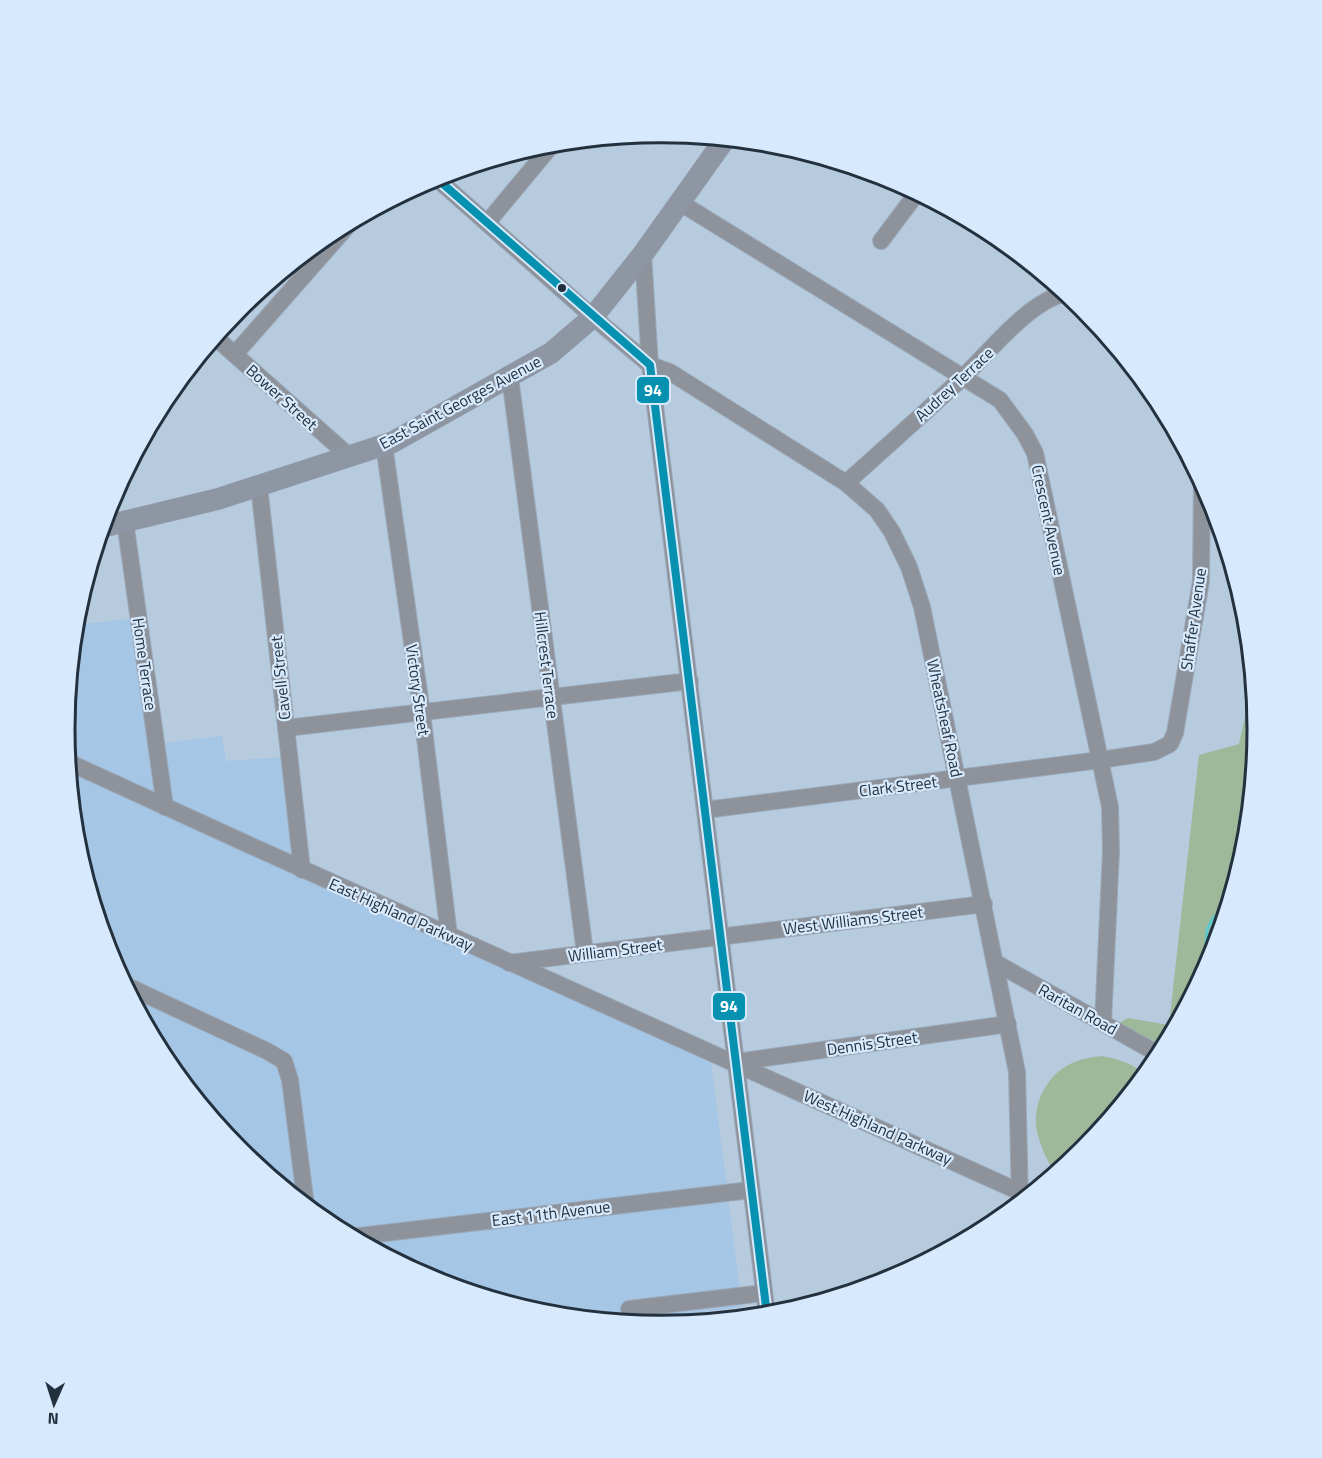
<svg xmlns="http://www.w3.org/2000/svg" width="1322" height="1458" font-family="'Titillium Web',sans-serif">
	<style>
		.built { fill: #a6c6e6 }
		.green { fill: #9db99a }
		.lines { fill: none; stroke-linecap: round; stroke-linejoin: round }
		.stream { stroke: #5dc7c9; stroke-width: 3 }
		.minor-casing { stroke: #9aa9b9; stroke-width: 18 }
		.major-casing { stroke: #9aa9b9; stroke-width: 22 }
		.minor { stroke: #8e929b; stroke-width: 16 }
		.major { stroke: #8e95a3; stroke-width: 21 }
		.bus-1-casing { stroke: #d7e9fc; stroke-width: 12 }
		.bus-1 { stroke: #0791b1; stroke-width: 8 }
		.bus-dot { fill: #23313f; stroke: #d7e9fc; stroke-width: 2 }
		.labels { text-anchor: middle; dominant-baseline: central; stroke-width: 4.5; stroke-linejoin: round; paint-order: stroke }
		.street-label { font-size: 16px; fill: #23313f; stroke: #d7e9fc }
		.rim { fill: none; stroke: #23313f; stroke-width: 3 }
		.line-badge { stroke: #d7e9fc; stroke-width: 2 }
		.badge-label { font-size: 16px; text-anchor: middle; font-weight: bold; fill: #fff }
	</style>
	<rect width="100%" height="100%" fill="#b7cbdf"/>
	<path class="built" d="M136 618 152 744 222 736 226 761 284 757 297 866 710 1055 742 1307 622 1322 544 1314 432 1280 329 1225 239 1151 165 1060 110 957 76 845 65 729 75 625Z"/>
	<g class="green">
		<path d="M1253 679 1257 729 1246 846 1212 958 1163 1049 1119 1023 1128 1018 1169 1025 1199 755 1239 744Z"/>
		<path d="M1102 1056C1118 1059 1133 1063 1145 1075L1083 1151 1054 1174C1049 1162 1041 1149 1038 1135 1030 1109 1045 1076 1070 1064 1080 1059 1091 1057 1102 1056Z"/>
	</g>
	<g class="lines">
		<g class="stream">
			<path d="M1252 784 1247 776 1246 766 1255 707"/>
			<path d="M1204 972 1207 930 1213 918 1227 907"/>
		</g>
		<defs>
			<g id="minor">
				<path d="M435 177 593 317 650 365 767 1315"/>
				<path d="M679 202 1000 400 1025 434 1035 453 1110 807 1111 851 1103 1023"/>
				<path d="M487 223 551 146"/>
				<path d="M881 241 917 193"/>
				<path d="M643 254 650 365 670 372 846 483 877 510 892 532 909 567 922 607 1017 1072 1020 1203"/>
				<path d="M215 337 350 457"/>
				<path d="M235 354 351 222"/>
				<path d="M510 377 585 953"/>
				<path d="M384 445 422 713 449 936"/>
				<path d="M846 483C884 449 922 415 960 380 989 353 1027 302 1066 293"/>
				<path d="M259 486 302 870"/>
				<path d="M125 521 165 807"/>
				<path d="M286 728 690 681"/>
				<path d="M68 762C384 908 703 1047 1020 1192"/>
				<path d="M705 810 1100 760 1154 752 1170 744 1175 733 1201 581 1202 482"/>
				<path d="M509 963 984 904"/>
				<path d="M996 963 1160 1055"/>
				<path d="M125 985 267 1051 284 1061 290 1080 306 1206"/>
				<path d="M736 1062 1008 1024"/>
				<path d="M351 1237 751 1190"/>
				<path d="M629 1309 764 1293"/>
			</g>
			<path id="major" d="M102 527 218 499 393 442 551 353 593 317 643 254 725 139"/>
		</defs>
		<use href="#minor" class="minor-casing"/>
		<use href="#major" class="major-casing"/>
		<use href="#minor" class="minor"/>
		<use href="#major" class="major"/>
		<defs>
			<path id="bus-1" d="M435 177 650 365 767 1315"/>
		</defs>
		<use href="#bus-1" class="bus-1-casing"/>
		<use href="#bus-1" class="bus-1"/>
	</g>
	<circle class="bus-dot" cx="562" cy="288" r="5"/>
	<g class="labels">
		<g class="street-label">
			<text transform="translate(954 384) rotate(-43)">Audrey Terrace</text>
			<text transform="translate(282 397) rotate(42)">Bower Street</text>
			<text transform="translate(460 402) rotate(-28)">East Saint Georges Avenue</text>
			<text transform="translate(1049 520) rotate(78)">Crescent Avenue</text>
			<text transform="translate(1193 619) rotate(-82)">Shaffer Avenue</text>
			<text transform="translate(145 664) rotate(82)">Home Terrace</text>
			<text transform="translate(547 665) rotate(83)">Hillcrest Terrace</text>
			<text transform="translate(280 678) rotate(-96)">Cavell Street</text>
			<text transform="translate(418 690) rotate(82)">Victory Street</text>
			<text transform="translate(945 718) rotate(78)">Wheatsheaf Road</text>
			<text transform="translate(898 786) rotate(-7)">Clark Street</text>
			<text transform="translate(401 914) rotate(24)">East Highland Parkway</text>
			<text transform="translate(853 920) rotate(-7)">West Williams Street</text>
			<text transform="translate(615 950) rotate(-7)">William Street</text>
			<text transform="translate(1078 1009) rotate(29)">Raritan Road</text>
			<text transform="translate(872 1043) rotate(-8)">Dennis Street</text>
			<text transform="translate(878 1127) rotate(24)">West Highland Parkway</text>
			<text transform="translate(551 1213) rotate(-7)">East 11th Avenue</text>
		</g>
	</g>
	<path d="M0 0H1322V1458H0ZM75 729a586 586 0 1 1 1172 0a586 586 0 1 1-1172 0Z" fill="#d7e9fc" fill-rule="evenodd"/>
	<path class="rim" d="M75 729a586 586 0 1 1 1172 0a586 586 0 1 1-1172 0Z"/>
	<g class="line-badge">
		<rect x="636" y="376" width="34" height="28" rx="6" fill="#0791b1"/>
		<rect x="712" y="992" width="34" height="29" rx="6" fill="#0791b1"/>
	</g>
	<g class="badge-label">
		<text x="653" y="396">94</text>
		<text x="729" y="1012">94</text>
	</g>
	<g transform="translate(54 1404) rotate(183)" stroke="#d7e9fc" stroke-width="4.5" paint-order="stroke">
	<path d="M0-4.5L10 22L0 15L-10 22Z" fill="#23313f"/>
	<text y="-9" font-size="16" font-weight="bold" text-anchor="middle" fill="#23313f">N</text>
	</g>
</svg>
